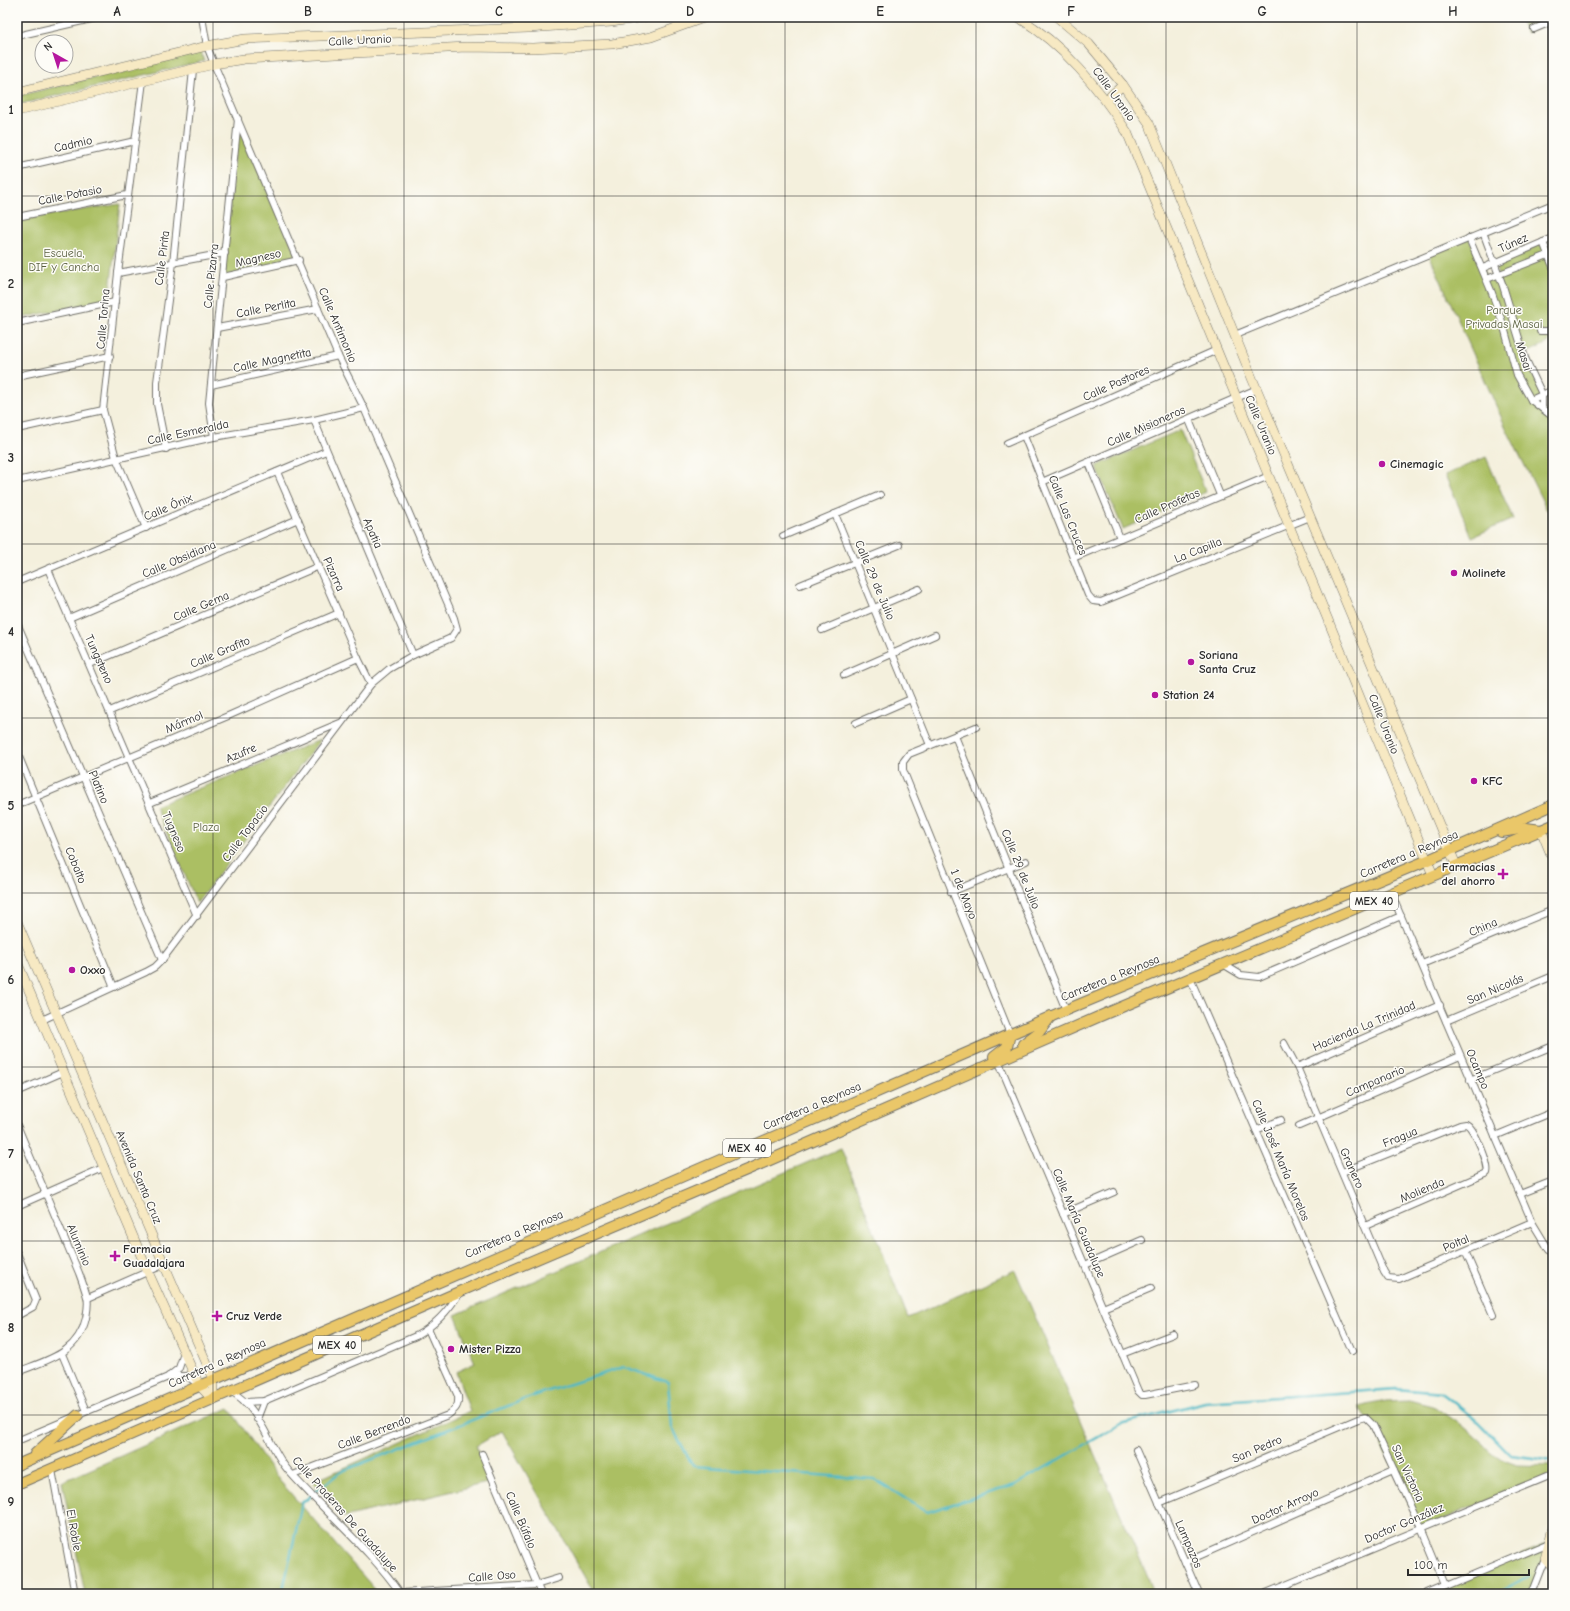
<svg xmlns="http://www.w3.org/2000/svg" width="1570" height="1611" font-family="'Comic Neue',sans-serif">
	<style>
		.green { fill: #abbf63; stroke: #6b7547 }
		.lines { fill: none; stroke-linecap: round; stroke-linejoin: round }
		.stream { stroke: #4bb8c5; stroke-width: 2.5 }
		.street-casing { stroke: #717069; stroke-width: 8 }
		.secondary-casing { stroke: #717069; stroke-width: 10 }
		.primary-casing { stroke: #717069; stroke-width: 12 }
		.street { stroke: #fff; stroke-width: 6 }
		.secondary { stroke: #f7e9c3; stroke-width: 9 }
		.primary { stroke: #eac769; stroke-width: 10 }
		.grid { fill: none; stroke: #2b2b2b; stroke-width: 1; stroke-opacity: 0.55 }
		.poi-dot { fill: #b5179e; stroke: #fdfcf7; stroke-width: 1.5 }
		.labels { text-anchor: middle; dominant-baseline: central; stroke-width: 3; stroke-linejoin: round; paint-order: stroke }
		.shield { fill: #fdfcf7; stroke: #6a6a68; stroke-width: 1 }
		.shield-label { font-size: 11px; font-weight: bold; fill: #2b2b2b }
		.street-label { font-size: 12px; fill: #2b2b2b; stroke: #fdfcf7 }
		.park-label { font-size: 12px; fill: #585f3f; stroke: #fdfcf7 }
		.poi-label { font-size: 12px; font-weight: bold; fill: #2b2b2b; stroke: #fdfcf7; text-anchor: start }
		.neatline { fill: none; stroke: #2b2b2b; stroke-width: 1.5 }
		.grid-label { font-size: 13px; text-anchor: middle; font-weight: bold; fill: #2b2b2b }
	</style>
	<rect width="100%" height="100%" fill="#fdfcf7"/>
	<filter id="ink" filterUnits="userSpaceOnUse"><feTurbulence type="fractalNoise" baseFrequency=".025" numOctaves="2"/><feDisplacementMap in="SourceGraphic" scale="8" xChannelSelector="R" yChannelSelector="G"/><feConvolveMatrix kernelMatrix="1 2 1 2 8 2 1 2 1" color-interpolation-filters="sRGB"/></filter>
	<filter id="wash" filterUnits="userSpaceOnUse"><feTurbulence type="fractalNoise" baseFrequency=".012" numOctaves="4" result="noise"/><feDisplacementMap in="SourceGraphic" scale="16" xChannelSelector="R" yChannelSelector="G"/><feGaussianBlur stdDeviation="0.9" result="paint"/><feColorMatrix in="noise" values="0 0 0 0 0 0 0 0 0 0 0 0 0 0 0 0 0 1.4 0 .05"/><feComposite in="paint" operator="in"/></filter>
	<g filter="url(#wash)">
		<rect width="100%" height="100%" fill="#f4f0dd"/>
		<g class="green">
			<path d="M1519 17H1553V21L1526 33Z"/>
			<path d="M201 51 204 61 17 105V96Z"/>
			<path d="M238 118 299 260 223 277Z"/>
			<path d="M120 204 109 299 17 319V220Z"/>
			<path d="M1469 238 1487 278 1498 274 1494 263 1543 242 1553 267V331L1551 332 1548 343 1524 354 1542 394V408L1553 417V508L1547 510 1506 428 1429 254Z"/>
			<path d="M1180 430 1206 492 1123 529 1096 466Z"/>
			<path d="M1486 457 1513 519 1472 537 1445 475Z"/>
			<path d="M320 740 197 903 155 806Z"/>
			<path d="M841 1148 908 1318 1015 1270 1155 1594H591L594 1592 502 1431 476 1446 491 1482 344 1517 313 1482 470 1411 456 1372 475 1363 455 1315Z"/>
			<path d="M1409 1400 1436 1407 1461 1425 1500 1459 1517 1465 1553 1466V1474L1421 1528 1373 1425 1365 1417 1358 1407 1386 1401Z"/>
			<path d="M229 1408 279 1480 379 1594H85L62 1482Z"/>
			<path d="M1549 1543 1531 1594H1427Z"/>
		</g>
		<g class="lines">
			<g class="stream">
				<path d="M282 1594 302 1503 340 1472 536 1395 624 1367 668 1382 672 1427 693 1466 874 1479 927 1512 1015 1485 1121 1424 1205 1402 1396 1389 1443 1393 1479 1422 1511 1455 1553 1461"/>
				<path d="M1496 1594 1530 1575"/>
			</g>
		</g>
	</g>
	<g filter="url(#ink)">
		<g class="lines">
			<defs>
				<g id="street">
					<path d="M1534 29 1553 21"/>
					<path d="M17 36 100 17"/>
					<path d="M143 81 118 273 103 410 116 458 146 528"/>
					<path d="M17 168 135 141"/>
					<path d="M17 217 127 195"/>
					<path d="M1483 232 1503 286 1525 358 1542 394V408"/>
					<path d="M1469 238 1492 293 1504 327 1517 375 1531 400 1553 417"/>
					<path d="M1543 242 1553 267"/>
					<path d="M1483 268 1553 238"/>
					<path d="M118 273 225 253"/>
					<path d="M223 277 299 260"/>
					<path d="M1487 279 1548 255"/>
					<path d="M17 323 115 302"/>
					<path d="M217 328 318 309"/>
					<path d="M1540 331H1553"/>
					<path d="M1235 335 1553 204"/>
					<path d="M17 376 110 356"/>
					<path d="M211 385 338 356"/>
					<path d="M1531 400 1553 390"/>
					<path d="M314 420 413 655"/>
					<path d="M1189 420 1220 495"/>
					<path d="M17 429 103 410"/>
					<path d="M1024 436 1088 595 1093 601 1101 602 1310 517"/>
					<path d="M214 437 209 403 238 119"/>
					<path d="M1007 443 1217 350"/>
					<path d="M166 449 157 404V382L173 263 193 70"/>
					<path d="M1089 463 1120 538"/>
					<path d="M277 472 358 658 371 684"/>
					<path d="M17 481 214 437 314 420 364 408"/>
					<path d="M1042 482 1257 389"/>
					<path d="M835 514 930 745"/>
					<path d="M783 536 880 495"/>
					<path d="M1073 558 1269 476"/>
					<path d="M48 569 197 916"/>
					<path d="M17 582 326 451"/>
					<path d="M800 585 899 545"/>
					<path d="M69 618 298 519"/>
					<path d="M17 623 162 960"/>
					<path d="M822 630 919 589"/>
					<path d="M90 664 319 566"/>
					<path d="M844 675 935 635"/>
					<path d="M110 711 339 613"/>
					<path d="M856 723 911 699"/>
					<path d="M976 727 909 754 903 762V770L1010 1034"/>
					<path d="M955 736 1066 1010"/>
					<path d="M17 752 114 987"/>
					<path d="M150 803 340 723"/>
					<path d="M17 805 228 716 358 658"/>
					<path d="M951 892 1026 861"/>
					<path d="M1391 893 1532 1222 1549 1250 1553 1249"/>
					<path d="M1223 964 1241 975 1259 977 1401 916"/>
					<path d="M1422 964 1553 910"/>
					<path d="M1190 978 1352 1351"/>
					<path d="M42 1020 146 972 155 967 162 960 371 684 389 669 413 655 451 638 457 629 454 618 364 408 338 356 214 64 207 46 202 17"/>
					<path d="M1446 1021 1553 976"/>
					<path d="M1284 1043 1297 1067 1384 1272 1388 1278 1399 1279 1532 1222"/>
					<path d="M998 1060 1138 1391 1142 1395H1145L1195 1385"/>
					<path d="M1297 1067 1440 1005"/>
					<path d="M1470 1080 1553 1046"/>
					<path d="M17 1092 63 1072"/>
					<path d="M17 1125 79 1273C82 1281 85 1289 87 1297 89 1303 87 1312 86 1318 78 1354 47 1360 17 1372"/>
					<path d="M1299 1126 1460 1056"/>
					<path d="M1256 1130 1281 1120"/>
					<path d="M1495 1136 1553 1112"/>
					<path d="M1342 1172 1460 1125 1466 1124C1474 1127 1490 1165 1487 1173L1365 1226"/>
					<path d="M1520 1194 1553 1181"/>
					<path d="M17 1206 105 1167"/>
					<path d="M1063 1214 1114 1192"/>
					<path d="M1465 1251 1493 1315"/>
					<path d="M17 1253 36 1300 33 1307 17 1316"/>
					<path d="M1085 1265 1142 1240"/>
					<path d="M88 1298 163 1265"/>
					<path d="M1103 1308 1151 1288"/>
					<path d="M62 1354 86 1411"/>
					<path d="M1122 1354 1173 1334"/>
					<path d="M169 1376H187L198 1384"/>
					<path d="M230 1391C258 1405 267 1441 284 1465 292 1476 303 1486 312 1496 342 1527 377 1559 401 1594"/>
					<path d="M245 1402 264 1401 416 1336C436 1325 449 1310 460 1292"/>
					<path d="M257 1419 264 1401"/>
					<path d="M17 1441 168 1377 179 1368 184 1353"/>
					<path d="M1136 1450 1199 1594"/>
					<path d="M482 1454 541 1594"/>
					<path d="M52 1470 75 1594"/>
					<path d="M293 1475 448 1415C456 1409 459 1406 458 1396L428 1329"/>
					<path d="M1159 1503 1358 1419 1365 1417 1373 1425 1421 1528 1445 1586"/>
					<path d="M1185 1562 1394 1470"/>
					<path d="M401 1593 536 1585 559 1578"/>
					<path d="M1264 1594 1553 1474"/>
					<path d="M1427 1594 1549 1543"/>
					<path d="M1531 1594 1545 1558"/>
				</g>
				<g id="secondary">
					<path d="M1018 17C1065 46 1098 87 1127 132L1433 875"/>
					<path d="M1057 17 1089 44 1123 85 1149 123 1252 378 1456 865"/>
					<path d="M17 92 207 46 245 39 528 28 611 22 644 17"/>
					<path d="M1106 100 1123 85"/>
					<path d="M17 111 214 64 244 59 466 47 533 48 612 44 651 37 706 17"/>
					<path d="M1541 830 1553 859"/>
					<path d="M17 922 213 1378V1400"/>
					<path d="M17 962 148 1272 199 1385 213 1400"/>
					<path d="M1553 1528 1545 1558 1553 1567"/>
				</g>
				<g id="primary">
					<path d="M1501 832 1526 828 1541 830"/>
					<path d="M1023 1044 1039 1032 1051 1016"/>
					<path d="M994 1057 1007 1047 1010 1034"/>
					<path d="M35 1454 78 1415"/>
					<path d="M17 1465 1066 1010 1428 860 1553 805"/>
					<path d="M17 1484 461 1291 770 1160 1105 1014 1553 825"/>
				</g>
			</defs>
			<use href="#street" class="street-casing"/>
			<use href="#secondary" class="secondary-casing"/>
			<use href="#primary" class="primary-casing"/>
			<use href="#street" class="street"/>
			<use href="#secondary" class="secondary"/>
			<use href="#primary" class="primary"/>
		</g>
	</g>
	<path class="grid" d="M213 17V1594M404 17V1594M594 17V1594M785 17V1594M976 17V1594M1166 17V1594M1357 17V1594M17 196H1553M17 370H1553M17 544H1553M17 718H1553M17 893H1553M17 1067H1553M17 1241H1553M17 1415H1553"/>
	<g class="poi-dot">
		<circle cx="1382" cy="464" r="4"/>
		<circle cx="1454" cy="573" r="4"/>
		<circle cx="1191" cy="662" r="4"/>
		<circle cx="1155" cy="695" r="4"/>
		<circle cx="1474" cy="781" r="4"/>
		<path d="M1501 868h4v4h4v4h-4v4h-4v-4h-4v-4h4z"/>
		<circle cx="72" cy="970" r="4"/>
		<path d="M113 1250h4v4h4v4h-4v4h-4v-4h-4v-4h4z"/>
		<path d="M215 1310h4v4h4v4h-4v4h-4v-4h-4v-4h4z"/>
		<circle cx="451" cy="1349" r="4"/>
	</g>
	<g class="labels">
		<g class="shield">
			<rect x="1350" y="892" width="48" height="18" rx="3"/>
			<rect x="723" y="1139" width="48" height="18" rx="3"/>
			<rect x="313" y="1336" width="48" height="18" rx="3"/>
		</g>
		<g class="shield-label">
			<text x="1374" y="901">MEX 40</text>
			<text x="747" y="1148">MEX 40</text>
			<text x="337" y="1345">MEX 40</text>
		</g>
		<g class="street-label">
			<text transform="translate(360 40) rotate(-3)">Calle Uranio</text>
			<text transform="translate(1114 94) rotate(54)">Calle Uranio</text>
			<text transform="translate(73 144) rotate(-13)">Cadmio</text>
			<text transform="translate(70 195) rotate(-11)">Calle Potasio</text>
			<text transform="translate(1513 243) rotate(-24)">Túnez</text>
			<text transform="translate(162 258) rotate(-83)">Calle Pirita</text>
			<text transform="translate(258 258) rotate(-13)">Magneso</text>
			<text transform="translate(211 276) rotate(-84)">Calle Pizarra</text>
			<text transform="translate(266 308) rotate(-11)">Calle Perlita</text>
			<text transform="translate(103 319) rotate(-85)">Calle Torina</text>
			<text transform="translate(338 325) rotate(67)">Calle Antimonio</text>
			<text transform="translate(1524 356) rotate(73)">Masai</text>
			<text transform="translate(272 360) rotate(-12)">Calle Magnetita</text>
			<text transform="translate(1116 383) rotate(-24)">Calle Pastores</text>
			<text transform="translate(1261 425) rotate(67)">Calle Uranio</text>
			<text transform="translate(1146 426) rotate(-24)">Calle Misioneros</text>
			<text transform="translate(188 432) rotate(-12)">Calle Esmeralda</text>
			<text transform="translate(1167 506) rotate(-24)">Calle Profetas</text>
			<text transform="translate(168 507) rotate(-23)">Calle Ónix</text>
			<text transform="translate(1068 515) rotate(68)">Calle Las Cruces</text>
			<text transform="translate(373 533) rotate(67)">Apatia</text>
			<text transform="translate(1198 550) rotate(-22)">La Capilla</text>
			<text transform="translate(179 559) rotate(-23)">Calle Obsidiana</text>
			<text transform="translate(334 574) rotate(66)">Pizarra</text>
			<text transform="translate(875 580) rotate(67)">Calle 29 de Julio</text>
			<text transform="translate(201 606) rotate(-23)">Calle Gema</text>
			<text transform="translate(220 652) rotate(-23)">Calle Grafito</text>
			<text transform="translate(99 659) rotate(66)">Tungsteno</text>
			<text transform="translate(184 722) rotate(-23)">Mármol</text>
			<text transform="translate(1384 724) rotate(68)">Calle Uranio</text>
			<text transform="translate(241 753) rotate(-23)">Azufre</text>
			<text transform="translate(99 787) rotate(67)">Platino</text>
			<text transform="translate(174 832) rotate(67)">Tugneso</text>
			<text transform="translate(245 833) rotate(-53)">Calle Topacio</text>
			<text transform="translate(1409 854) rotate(-23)">Carretera a Reynosa</text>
			<text transform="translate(76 865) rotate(68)">Cobalto</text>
			<text transform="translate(1021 869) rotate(68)">Calle 29 de Julio</text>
			<text transform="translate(964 894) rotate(68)">1 de Mayo</text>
			<text transform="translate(1483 927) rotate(-23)">China</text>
			<text transform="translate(1110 978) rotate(-22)">Carretera a Reynosa</text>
			<text transform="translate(1495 989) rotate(-23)">San Nicolás</text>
			<text transform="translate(1364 1026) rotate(-23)">Hacienda La Trinidad</text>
			<text transform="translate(1478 1069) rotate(67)">Ocampo</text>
			<text transform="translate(1375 1081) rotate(-23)">Campanario</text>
			<text transform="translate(812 1106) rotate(-23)">Carretera a Reynosa</text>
			<text transform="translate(1400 1137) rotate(-22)">Fragua</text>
			<text transform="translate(1281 1160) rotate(67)">Calle José María Morelos</text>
			<text transform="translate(1352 1168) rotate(66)">Granero</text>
			<text transform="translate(139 1177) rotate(67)">Avenida Santa Cruz</text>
			<text transform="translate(1422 1190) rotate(-23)">Molienda</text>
			<text transform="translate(1079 1223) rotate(67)">Calle María Guadalupe</text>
			<text transform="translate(514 1234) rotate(-23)">Carretera a Reynosa</text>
			<text transform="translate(1456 1243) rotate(-23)">Poltal</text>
			<text transform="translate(79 1245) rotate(67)">Aluminio</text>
			<text transform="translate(217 1363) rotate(-24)">Carretera a Reynosa</text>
			<text transform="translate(374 1432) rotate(-21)">Calle Berrendo</text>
			<text transform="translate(1257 1449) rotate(-23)">San Pedro</text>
			<text transform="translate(1408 1473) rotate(65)">San Victoria</text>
			<text transform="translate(1285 1506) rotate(-24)">Doctor Arroyo</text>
			<text transform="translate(345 1514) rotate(48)">Calle Praderas De Guadalupe</text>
			<text transform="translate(521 1520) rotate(67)">Calle Búfalo</text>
			<text transform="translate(1404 1523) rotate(-23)">Doctor González</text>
			<text transform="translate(74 1530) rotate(80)">El Roble</text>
			<text transform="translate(1189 1544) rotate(66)">Lampazos</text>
			<text transform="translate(492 1576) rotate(-4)">Calle Oso</text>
		</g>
		<g class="park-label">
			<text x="64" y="253">Escuela,<tspan x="64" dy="14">DIF y Cancha</tspan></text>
			<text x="1504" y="310">Parque<tspan x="1504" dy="14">Privadas Masai</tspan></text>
			<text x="206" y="827">Plaza</text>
		</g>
		<g class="poi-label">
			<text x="1390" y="464">Cinemagic</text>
			<text x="1462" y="573">Molinete</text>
			<text x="1199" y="655">Soriana<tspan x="1199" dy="14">Santa Cruz</tspan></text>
			<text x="1163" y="695">Station 24</text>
			<text x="1482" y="781">KFC</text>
			<text x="1495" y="867" text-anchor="end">Farmacias<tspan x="1495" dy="14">del ahorro</tspan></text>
			<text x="80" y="970">Oxxo</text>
			<text x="123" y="1249">Farmacia<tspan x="123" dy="14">Guadalajara</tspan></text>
			<text x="226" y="1316">Cruz Verde</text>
			<text x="459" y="1349">Mister Pizza</text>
		</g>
	</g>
	<rect width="1570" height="1611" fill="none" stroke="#fdfcf7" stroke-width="44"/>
	<g transform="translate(54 54) rotate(321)"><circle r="19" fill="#fdfcf7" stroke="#a9a8a5"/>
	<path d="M0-3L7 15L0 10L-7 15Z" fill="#b5179e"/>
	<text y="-6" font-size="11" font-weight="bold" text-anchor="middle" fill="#2b2b2b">N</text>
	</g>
	<path d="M1408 1569v6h121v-6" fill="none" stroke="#2b2b2b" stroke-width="2"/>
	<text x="1414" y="1569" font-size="12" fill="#2b2b2b" stroke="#fdfcf7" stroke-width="3" paint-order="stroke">100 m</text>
	<rect x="22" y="22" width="1526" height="1567" class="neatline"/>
	<g class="grid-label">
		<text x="117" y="16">A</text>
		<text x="308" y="16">B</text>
		<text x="499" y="16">C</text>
		<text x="690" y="16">D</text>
		<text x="880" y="16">E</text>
		<text x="1071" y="16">F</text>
		<text x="1262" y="16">G</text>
		<text x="1453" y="16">H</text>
		<text x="11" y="114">1</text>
		<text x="11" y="288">2</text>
		<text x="11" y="462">3</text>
		<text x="11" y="636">4</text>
		<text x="11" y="810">5</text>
		<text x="11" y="984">6</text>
		<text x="11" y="1158">7</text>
		<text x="11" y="1332">8</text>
		<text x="11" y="1506">9</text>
	</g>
</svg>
